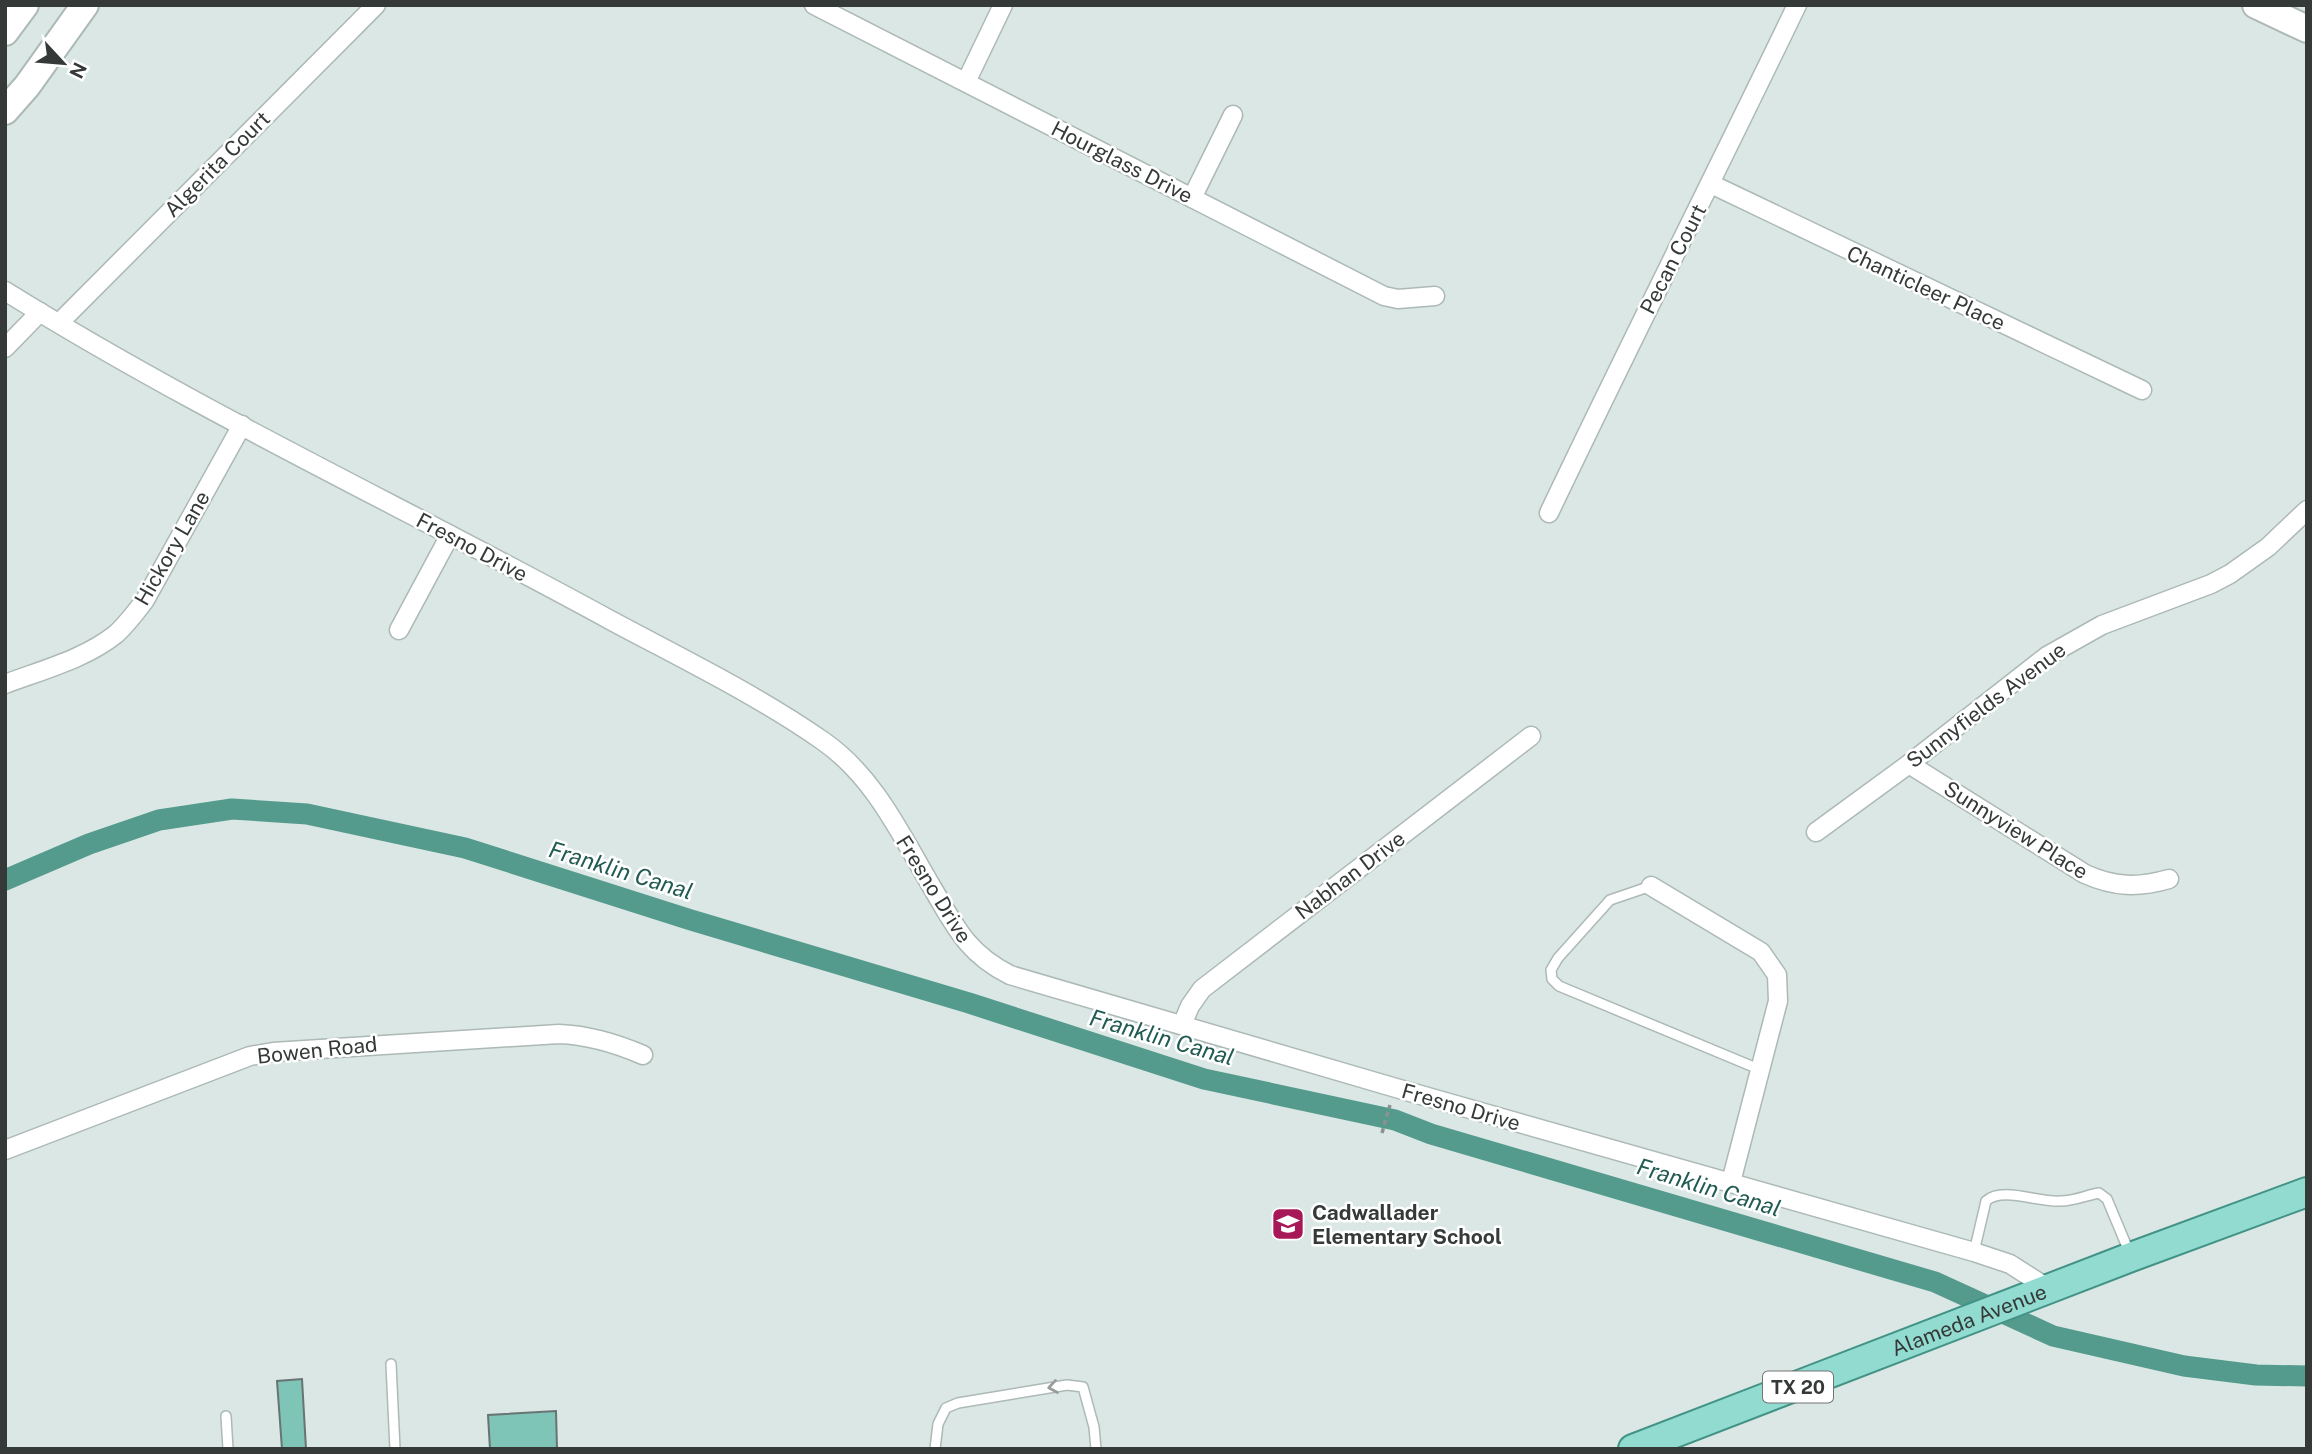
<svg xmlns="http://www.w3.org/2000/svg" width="2312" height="1454" font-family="'Public Sans',sans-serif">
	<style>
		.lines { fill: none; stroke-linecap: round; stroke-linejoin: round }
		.canal { stroke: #549a8d; stroke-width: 21 }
		.building { fill: #7ec4b7; stroke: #687472; stroke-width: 2 }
		.lane-casing { stroke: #acb9b6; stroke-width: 12 }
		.street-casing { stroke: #acb9b6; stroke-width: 21 }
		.secondary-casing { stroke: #acb9b6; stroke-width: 30 }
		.primary-casing { stroke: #429386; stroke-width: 32 }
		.path { stroke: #8a9391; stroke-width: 3.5; stroke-dasharray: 5 3.5; stroke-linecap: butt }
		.lane { stroke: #fff; stroke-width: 9 }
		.street { stroke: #fff; stroke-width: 18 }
		.secondary { stroke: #fff; stroke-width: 26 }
		.primary { stroke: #92dbd0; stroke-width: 28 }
		.oneway { stroke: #9a9c9c }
		.labels { text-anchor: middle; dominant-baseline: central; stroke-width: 5; stroke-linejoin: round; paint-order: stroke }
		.shield { fill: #fff; stroke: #727574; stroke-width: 2 }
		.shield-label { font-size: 19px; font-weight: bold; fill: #353a39 }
		.street-label { font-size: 21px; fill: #353a39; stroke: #fff }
		.poi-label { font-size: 21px; font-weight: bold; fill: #353a39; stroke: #fff; text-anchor: start }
		.water-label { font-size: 23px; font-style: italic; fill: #215b52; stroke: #fff }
	</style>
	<rect width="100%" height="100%" fill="#dae7e4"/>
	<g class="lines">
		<path class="canal" d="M5 880 89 844 159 820 232 809 307 814 465 848 691 920 969 1003 1204 1079 1395 1120 1431 1134 1935 1282 2053 1336 2184 1366 2256 1375 2307 1376"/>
	</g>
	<g class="building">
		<path d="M302 1379 306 1449H282L277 1381Z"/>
		<path d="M556 1411 557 1448 490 1449 488 1415Z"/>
	</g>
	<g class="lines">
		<defs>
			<g id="lane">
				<path d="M1651 886 1610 900 1558 958 1551 970 1552 979 1559 986 1761 1070"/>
				<path d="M1974 1252 1986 1201C2002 1186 2039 1203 2061 1201 2074 1201 2087 1195 2099 1193L2107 1199 2130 1254"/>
				<path d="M391 1364 395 1449"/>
				<path d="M226 1416 228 1449"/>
				<path d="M935 1449 938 1424 946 1408 958 1403 1067 1385 1083 1387 1094 1427 1096 1449"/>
			</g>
			<g id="street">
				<path d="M814 5 1384 296 1398 299 1435 296"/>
				<path d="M966 82 1003 5"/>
				<path d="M1711 184 2142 390"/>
				<path d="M1192 198 1233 115"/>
				<path d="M5 291C201 413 410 510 612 621 683 659 757 695 823 741 875 777 902 837 933 889 956 928 968 954 1010 975L1396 1088 1974 1252 2010 1264 2049 1289"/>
				<path d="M59 323 376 5"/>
				<path d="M5 348 40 312"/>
				<path d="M1549 513C1630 343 1715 175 1797 5"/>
				<path d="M399 630 450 535"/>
				<path d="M5 684C42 670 85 659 116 634 127 624 136 612 145 600L242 425"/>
				<path d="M1909 764 2085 874C2114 887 2138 888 2169 879"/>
				<path d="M1816 832 1909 764 2047 656 2102 625 2211 584 2230 574 2268 547 2307 510"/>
				<path d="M1651 886 1761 952 1777 975 1778 1001 1731 1182"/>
				<path d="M1182 1025 1190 1006 1202 989 1531 736"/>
				<path d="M5 1150 250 1056 273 1052 559 1034C589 1035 615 1043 643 1055"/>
			</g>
			<g id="secondary">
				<path d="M2256 5 2307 29"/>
				<path d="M5 32 25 5"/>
				<path d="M5 111 27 86 85 5"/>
			</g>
			<g id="primary">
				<path id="s1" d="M1633 1449 2131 1257 2307 1192"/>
			</g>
		</defs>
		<use href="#lane" class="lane-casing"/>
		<use href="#street" class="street-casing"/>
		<use href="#secondary" class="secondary-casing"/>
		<use href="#primary" class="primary-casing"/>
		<path class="path" d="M1382 1133 1390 1105"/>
		<use href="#lane" class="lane"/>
		<use href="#street" class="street"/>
		<use href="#secondary" class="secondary"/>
		<use href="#primary" class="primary"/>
	</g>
	<defs><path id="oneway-chevron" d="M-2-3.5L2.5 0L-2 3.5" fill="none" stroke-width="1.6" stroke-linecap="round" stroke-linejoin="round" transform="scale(1.75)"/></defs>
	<use class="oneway" href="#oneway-chevron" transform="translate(1053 1387) rotate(171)"/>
	<defs>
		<symbol id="school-square" viewBox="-11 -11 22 22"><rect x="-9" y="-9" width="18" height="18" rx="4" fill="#a71858" stroke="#fff"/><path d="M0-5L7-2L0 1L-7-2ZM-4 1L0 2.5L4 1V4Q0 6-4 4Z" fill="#fff"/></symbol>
	</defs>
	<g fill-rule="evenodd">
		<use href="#school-square" x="1269" y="1205" width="38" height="38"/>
	</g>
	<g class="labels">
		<rect class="shield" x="1763" y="1371.5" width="70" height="31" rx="5"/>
		<g class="shield-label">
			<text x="1798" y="1387">TX 20</text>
		</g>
		<g class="street-label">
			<text transform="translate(1122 162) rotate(27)">Hourglass Drive</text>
			<text transform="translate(217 164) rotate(-45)">Algerita Court</text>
			<text transform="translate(1673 259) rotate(-63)">Pecan Court</text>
			<text transform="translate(1926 288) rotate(25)">Chanticleer Place</text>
			<text transform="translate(472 547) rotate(28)">Fresno Drive</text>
			<text transform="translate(172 548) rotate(-60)">Hickory Lane</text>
			<text transform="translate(1986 705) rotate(-37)">Sunnyfields Avenue</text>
			<text transform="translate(2016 830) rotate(32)">Sunnyview Place</text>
			<text transform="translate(1350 875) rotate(-37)">Nabhan Drive</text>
			<text transform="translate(934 889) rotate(58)">Fresno Drive</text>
			<text transform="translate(317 1050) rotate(-6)">Bowen Road</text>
			<text transform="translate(1461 1107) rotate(16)">Fresno Drive</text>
			<text stroke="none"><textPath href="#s1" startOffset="360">Alameda Avenue</textPath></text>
		</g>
		<g class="poi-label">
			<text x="1312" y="1212">Cadwallader<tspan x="1312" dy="24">Elementary School</tspan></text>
		</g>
		<g class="water-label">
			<text transform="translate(621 870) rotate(17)">Franklin Canal</text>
			<text transform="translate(1162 1037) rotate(16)">Franklin Canal</text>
			<text transform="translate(1709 1187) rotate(17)">Franklin Canal</text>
		</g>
	</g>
	<rect width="2312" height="1454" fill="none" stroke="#353a39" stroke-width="14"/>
	<g transform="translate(63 63) rotate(116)" stroke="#ffffff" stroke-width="5" paint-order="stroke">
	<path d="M0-5L12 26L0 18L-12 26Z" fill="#353a39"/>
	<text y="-10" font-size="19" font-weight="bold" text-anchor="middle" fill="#353a39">N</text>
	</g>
</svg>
